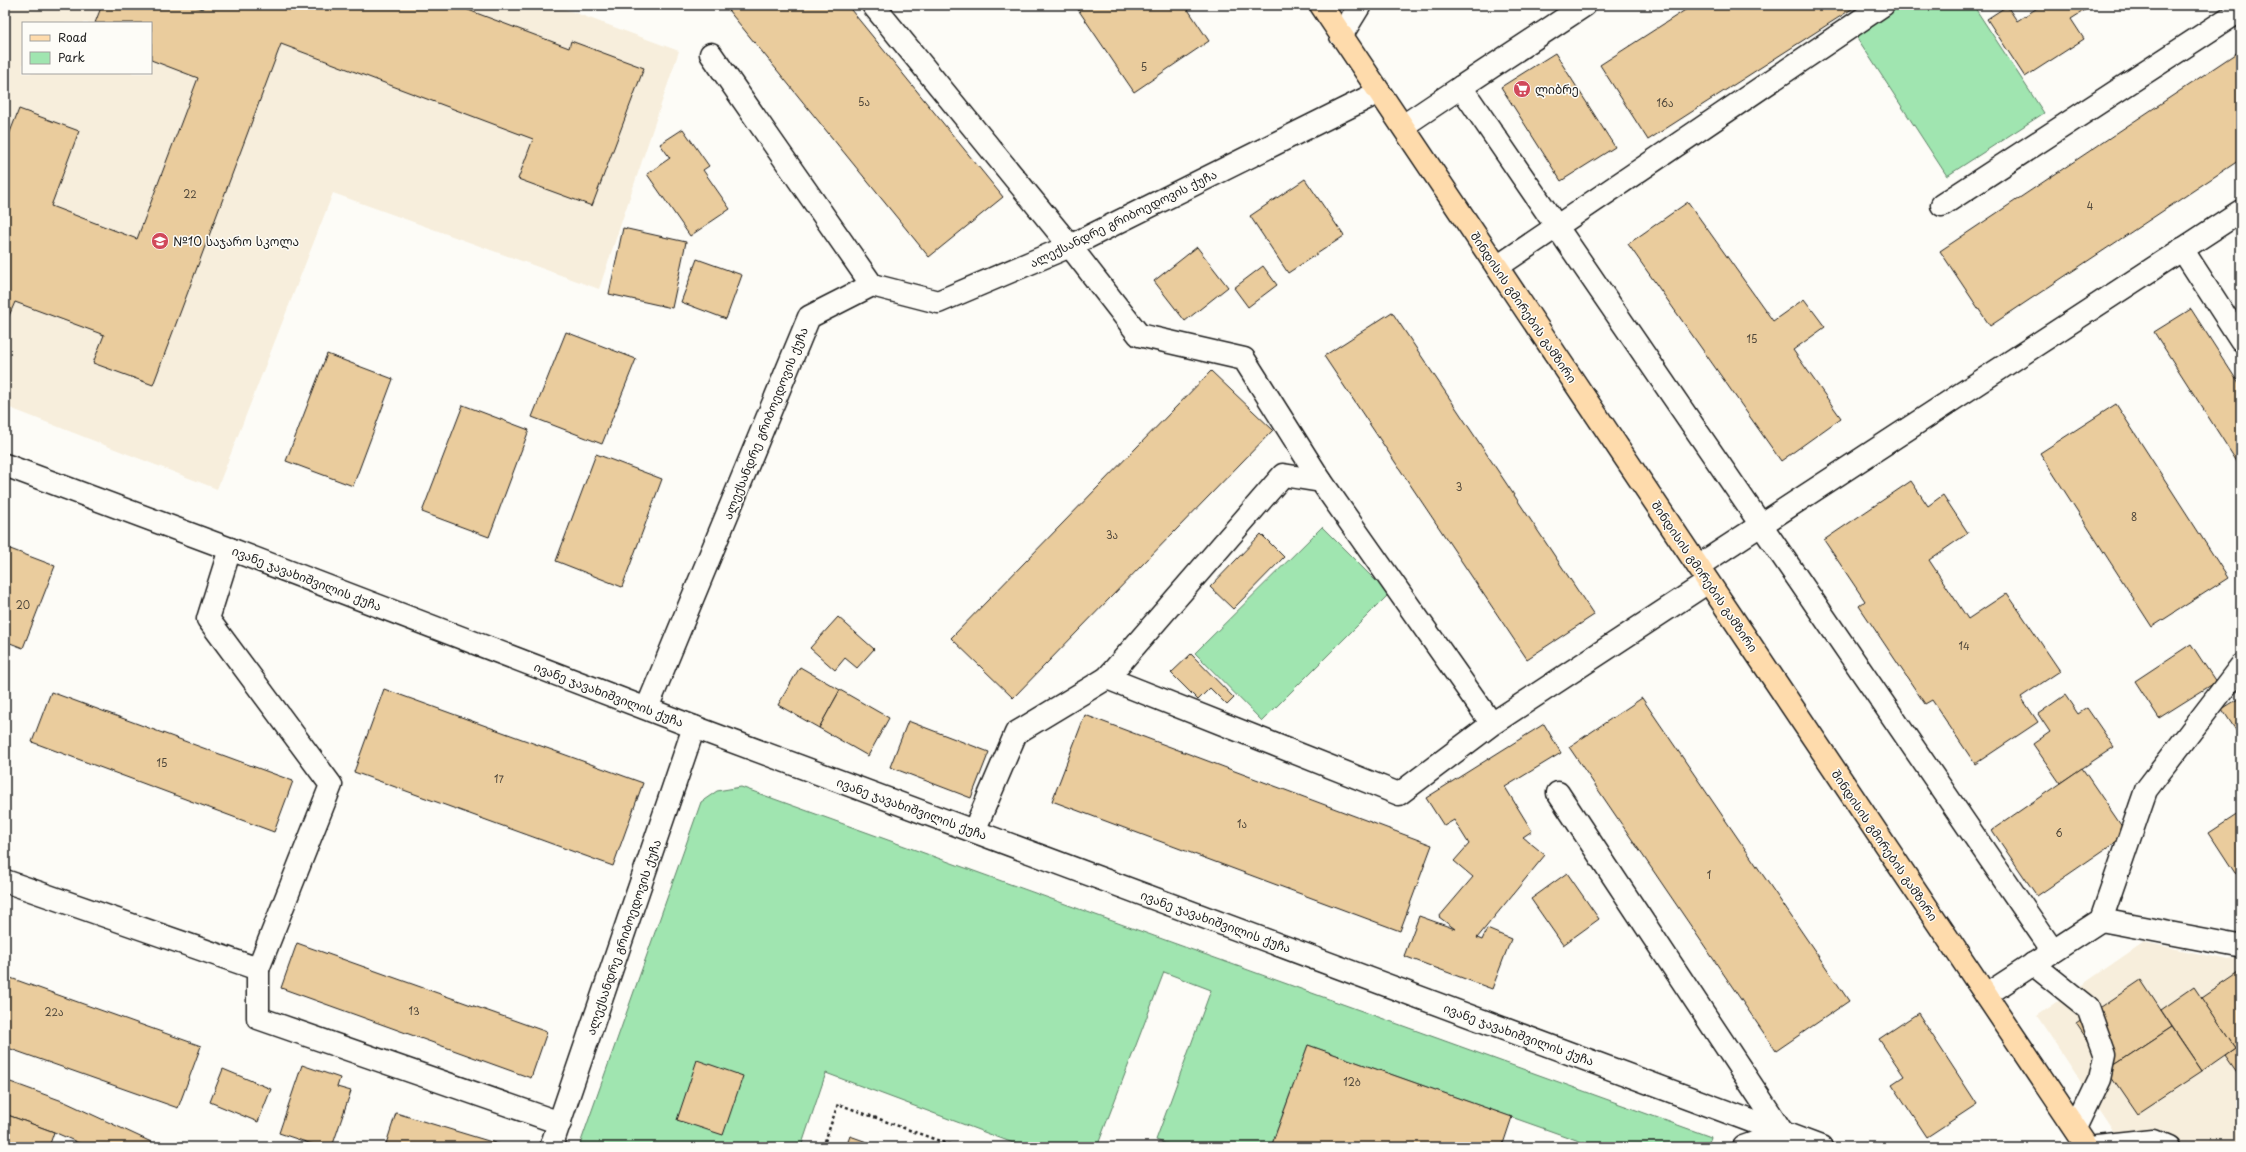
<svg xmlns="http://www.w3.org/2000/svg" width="2246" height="1152" font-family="'Playpen Sans','Noto Sans Georgian',sans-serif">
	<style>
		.built { fill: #f7eedc; fill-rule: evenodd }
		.green { fill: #a0e5b0; stroke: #5e8066 }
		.building { fill: #eacc9d; stroke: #1c1c1c }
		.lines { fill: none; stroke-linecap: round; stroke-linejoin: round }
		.minor-casing { stroke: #1c1c1c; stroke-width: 25 }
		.major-casing { stroke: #1c1c1c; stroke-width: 25 }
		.path { stroke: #1c1c1c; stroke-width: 2.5; stroke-dasharray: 3 3; stroke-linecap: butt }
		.minor { stroke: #fdfcf7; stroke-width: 22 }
		.major { stroke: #fedbac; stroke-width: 22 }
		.labels { text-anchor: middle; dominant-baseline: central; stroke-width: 3; stroke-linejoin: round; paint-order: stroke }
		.number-label { font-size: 10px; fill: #50483c }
		.poi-label { font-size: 12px; fill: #1c1c1c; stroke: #fdfcf7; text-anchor: start }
		.street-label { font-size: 12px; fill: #1c1c1c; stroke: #fdfcf7 }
	</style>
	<rect width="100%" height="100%" fill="#fdfcf7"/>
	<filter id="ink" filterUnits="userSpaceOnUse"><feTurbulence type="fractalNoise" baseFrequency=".025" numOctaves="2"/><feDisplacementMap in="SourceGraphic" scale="8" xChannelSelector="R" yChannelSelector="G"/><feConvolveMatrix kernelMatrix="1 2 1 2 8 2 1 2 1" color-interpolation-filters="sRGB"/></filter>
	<g filter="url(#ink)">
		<g class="built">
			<path d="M5 5H554L679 51 599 289 333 193 217 489 5 406ZM23 23H151V73H23Z"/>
			<path d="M2144 942 2229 960 2241 956V1147H2124L2037 1016Z"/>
		</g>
		<g class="green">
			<path d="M1898 5H1973L2044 113 1947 176 1854 33Z"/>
			<path d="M1322 527 1389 594 1262 721 1195 653Z"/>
			<path d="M741 787 1711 1137 1707 1147H1596L1308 1045 1271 1147H1175L1156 1140 1211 990 1164 972 1097 1147H1024L826 1073 801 1147H579L701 802 717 791Z"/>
		</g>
		<g class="building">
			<path d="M102 5H191L203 9 204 5H455L569 48 571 41 644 68 592 206 518 179 533 139 281 44 153 385 93 363 104 335 15 302 5 325V145L19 109 79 131 51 206 137 239 198 78 151 60V23H95Z"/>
			<path d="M724 5H847L1003 197 929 257Z"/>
			<path d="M1075 5H1185L1209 41 1134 92Z"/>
			<path d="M1693 5H1858L1648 140 1600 65Z"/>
			<path d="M2042 5H2093L2071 19 2084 39 2025 77 1987 19 2007 6 2017 21Z"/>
			<path d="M2241 50V159L1990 326 1940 251Z"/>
			<path d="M1555 53 1615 147 1561 181 1501 87Z"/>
			<path d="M683 129 709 166 703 170 730 209 690 236 647 174 670 158 660 144Z"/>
			<path d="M1305 179 1344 236 1288 273 1250 216Z"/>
			<path d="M1688 202 1773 321 1804 299 1825 327 1793 350 1841 418 1781 461 1628 244Z"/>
			<path d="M623 228 686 242 672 308 609 294Z"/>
			<path d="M1197 247 1228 287 1185 321 1154 281Z"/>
			<path d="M697 259 742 275 726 319 681 302Z"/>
			<path d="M1263 266 1277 285 1248 307 1234 288Z"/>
			<path d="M2191 309 2241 387V468L2154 332Z"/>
			<path d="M1392 312 1594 615 1527 659 1324 356Z"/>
			<path d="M566 332 636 359 602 444 532 417Z"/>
			<path d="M327 354 393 379 353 486 286 461Z"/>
			<path d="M1211 371 1273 430 1013 698 951 638Z"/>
			<path d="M2116 404 2228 578 2152 627 2040 453Z"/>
			<path d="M463 405 529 430 489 537 422 512Z"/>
			<path d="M596 454 662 479 622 587 556 561Z"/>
			<path d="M1911 481 1928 506 1943 495 1968 533 1929 560 1968 619 2007 593 2060 671 2021 697 2038 722 1975 764 1932 700 1925 704 1859 606 1865 601 1824 540Z"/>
			<path d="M1261 534 1284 557 1233 609 1210 587Z"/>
			<path d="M5 547 55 566 23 648 5 641Z"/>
			<path d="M838 617 874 649 857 668 845 658 835 670 810 648Z"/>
			<path d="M2191 644 2216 682 2159 718 2135 681Z"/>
			<path d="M1191 654 1234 698 1227 705 1210 688 1198 700 1171 673Z"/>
			<path d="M800 667 840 690 819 728 778 705Z"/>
			<path d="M384 689 643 783 613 866 354 772Z"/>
			<path d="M840 690 889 718 868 756 819 728Z"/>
			<path d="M51 692 293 781 274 832 32 742Z"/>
			<path d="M2065 695 2078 714 2087 708 2114 747 2060 783 2033 744 2050 732 2038 714Z"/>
			<path d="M2241 697V738L2222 709Z"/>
			<path d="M1642 698 1849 1001 1776 1051 1569 747Z"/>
			<path d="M1085 715 1432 845 1400 931 1052 801Z"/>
			<path d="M908 721 989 752 971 798 890 767Z"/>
			<path d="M1544 724 1561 753 1505 787 1532 831 1523 837 1545 855 1477 938 1482 940 1487 929 1511 939 1492 989 1404 956 1419 916 1455 929 1439 917 1473 877 1454 861 1469 844 1454 820 1444 826 1426 798Z"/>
			<path d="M2082 768 2127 834 2037 896 1992 830Z"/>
			<path d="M2241 812V876L2235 873 2209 833Z"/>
			<path d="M1567 873 1599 919 1563 945 1531 899Z"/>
			<path d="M297 943 547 1032 531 1078 281 988Z"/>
			<path d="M2241 971V1078L2225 1055 2235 1048 2201 998Z"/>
			<path d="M5 976 201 1046 178 1108 5 1047Z"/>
			<path d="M2141 980 2172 1027 2107 1070 2076 1024Z"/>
			<path d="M2194 987 2235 1048 2202 1071 2161 1010Z"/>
			<path d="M1918 1013 1977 1104 1927 1137 1892 1084 1904 1076 1879 1039Z"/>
			<path d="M2172 1027 2202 1071 2137 1114 2107 1070Z"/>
			<path d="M1308 1045 1512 1117 1502 1147H1271Z"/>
			<path d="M697 1060 743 1076 723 1135 677 1120Z"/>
			<path d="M302 1065 340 1078 337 1087 351 1091 332 1147H321L279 1133Z"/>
			<path d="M223 1069 271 1089 258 1122 210 1102Z"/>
			<path d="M5 1080 65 1102 162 1147H88L54 1132 5 1114Z"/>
			<path d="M396 1113 505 1146 385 1147Z"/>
			<path d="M5 1114 54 1132 49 1147H5Z"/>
			<path d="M850 1136 881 1147H846Z"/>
		</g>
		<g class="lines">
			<defs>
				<g id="minor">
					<path d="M873 5 1070 246 1139 335 1244 359 1321 481"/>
					<path d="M1341 36 1360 5"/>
					<path d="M711 54 872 285"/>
					<path d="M1461 87 1585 5"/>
					<path d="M1403 126 1461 87 2053 951"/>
					<path d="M1942 205 2241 10"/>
					<path d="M2182 249 2241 340"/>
					<path d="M1497 267 1883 5"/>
					<path d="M5 465 230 549 694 727 1821 1147"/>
					<path d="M230 549 208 619 331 785 258 969"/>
					<path d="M1698 566 2241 211"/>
					<path d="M647 708 809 317 872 285 938 302 1070 246 1379 92"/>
					<path d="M1492 724 1321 481 1283 475 1107 678 1399 794 1492 724 1708 582"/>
					<path d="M1558 793 1783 1133"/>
					<path d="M974 831 1016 733 1107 678"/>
					<path d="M5 881 258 969V1018L560 1123"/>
					<path d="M2101 920 2238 946 2241 945"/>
					<path d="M2033 964 2088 1008 2105 1055 2100 1078 2076 1128"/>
					<path d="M1986 995 2101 920 2146 790 2241 666"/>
					<path d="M551 1147 694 727"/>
					<path d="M1743 1147 1783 1133"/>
					<path d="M2098 1147 2154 1141 2168 1147"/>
				</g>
				<path id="major" d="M1321 5 2088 1147"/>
			</defs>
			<use href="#minor" class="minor-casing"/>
			<use href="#major" class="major-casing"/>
			<path class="path" d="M823 1147 838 1104 956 1147"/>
			<use href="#minor" class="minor"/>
			<use href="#major" class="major"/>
		</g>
	</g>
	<defs>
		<symbol id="supermarket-disc" viewBox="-11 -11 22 22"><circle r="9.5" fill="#d1495b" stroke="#fdfcf7"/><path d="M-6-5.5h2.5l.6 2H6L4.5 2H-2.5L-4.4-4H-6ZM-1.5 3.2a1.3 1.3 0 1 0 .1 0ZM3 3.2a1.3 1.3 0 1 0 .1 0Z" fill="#fff"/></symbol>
		<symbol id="school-disc" viewBox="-11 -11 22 22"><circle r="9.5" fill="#d1495b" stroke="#fdfcf7"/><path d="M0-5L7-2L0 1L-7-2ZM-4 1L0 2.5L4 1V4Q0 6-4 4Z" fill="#fff"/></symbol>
	</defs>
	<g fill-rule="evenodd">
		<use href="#supermarket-disc" x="1512" y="79" width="20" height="20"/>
		<use href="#school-disc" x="150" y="231" width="20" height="20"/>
	</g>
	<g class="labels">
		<g class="number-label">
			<text x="1144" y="66">5</text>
			<text x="864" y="101">5ა</text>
			<text x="1665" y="102">16ა</text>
			<text x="190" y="193">22</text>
			<text x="2090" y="205">4</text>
			<text x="1752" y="338">15</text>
			<text x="1459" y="486">3</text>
			<text x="2134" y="516">8</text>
			<text x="1112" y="534">3ა</text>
			<text x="23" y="604">20</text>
			<text x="1964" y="645">14</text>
			<text x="162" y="762">15</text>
			<text x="499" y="778">17</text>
			<text x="1242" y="823">1ა</text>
			<text x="2059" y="832">6</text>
			<text x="1709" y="874">1</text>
			<text x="414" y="1010">13</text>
			<text x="54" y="1011">22ა</text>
			<text x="1352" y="1081">12ბ</text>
		</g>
		<g class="poi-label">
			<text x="1535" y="89">ლიბრე</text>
			<text x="173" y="241">№10 საჯარო სკოლა</text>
		</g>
		<g class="street-label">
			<text transform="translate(1123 218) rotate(-26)">ალექსანდრე გრიბოედოვის ქუჩა</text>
			<text transform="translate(1524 307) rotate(56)">შინდისის გმირების გამზირი</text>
			<text transform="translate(765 423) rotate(-68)">ალექსანდრე გრიბოედოვის ქუჩა</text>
			<text transform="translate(1705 576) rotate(56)">შინდისის გმირების გამზირი</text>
			<text transform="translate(307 578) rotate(21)">ივანე ჯავახიშვილის ქუჩა</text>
			<text transform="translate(609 694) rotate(21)">ივანე ჯავახიშვილის ქუჩა</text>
			<text transform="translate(912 808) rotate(20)">ივანე ჯავახიშვილის ქუჩა</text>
			<text transform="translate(1885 845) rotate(56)">შინდისის გმირების გამზირი</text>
			<text transform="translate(1216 921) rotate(20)">ივანე ჯავახიშვილის ქუჩა</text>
			<text transform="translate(623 937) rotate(-71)">ალექსანდრე გრიბოედოვის ქუჩა</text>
			<text transform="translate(1519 1034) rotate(20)">ივანე ჯავახიშვილის ქუჩა</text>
		</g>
	</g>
	<rect width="2246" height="1152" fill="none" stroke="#fdfcf7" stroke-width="20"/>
	<rect x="10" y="10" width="2226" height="1132" fill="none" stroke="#1c1c1c" stroke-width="1.5" filter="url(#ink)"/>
	<rect x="22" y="22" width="130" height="52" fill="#fdfcf7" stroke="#a3a29f"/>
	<rect x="30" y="35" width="20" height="6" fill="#fedbac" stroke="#a3a29f"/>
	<text x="58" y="42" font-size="12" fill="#1c1c1c">Road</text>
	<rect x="30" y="52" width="20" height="12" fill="#a0e5b0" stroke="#a3a29f"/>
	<text x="58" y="62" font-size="12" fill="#1c1c1c">Park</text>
</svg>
